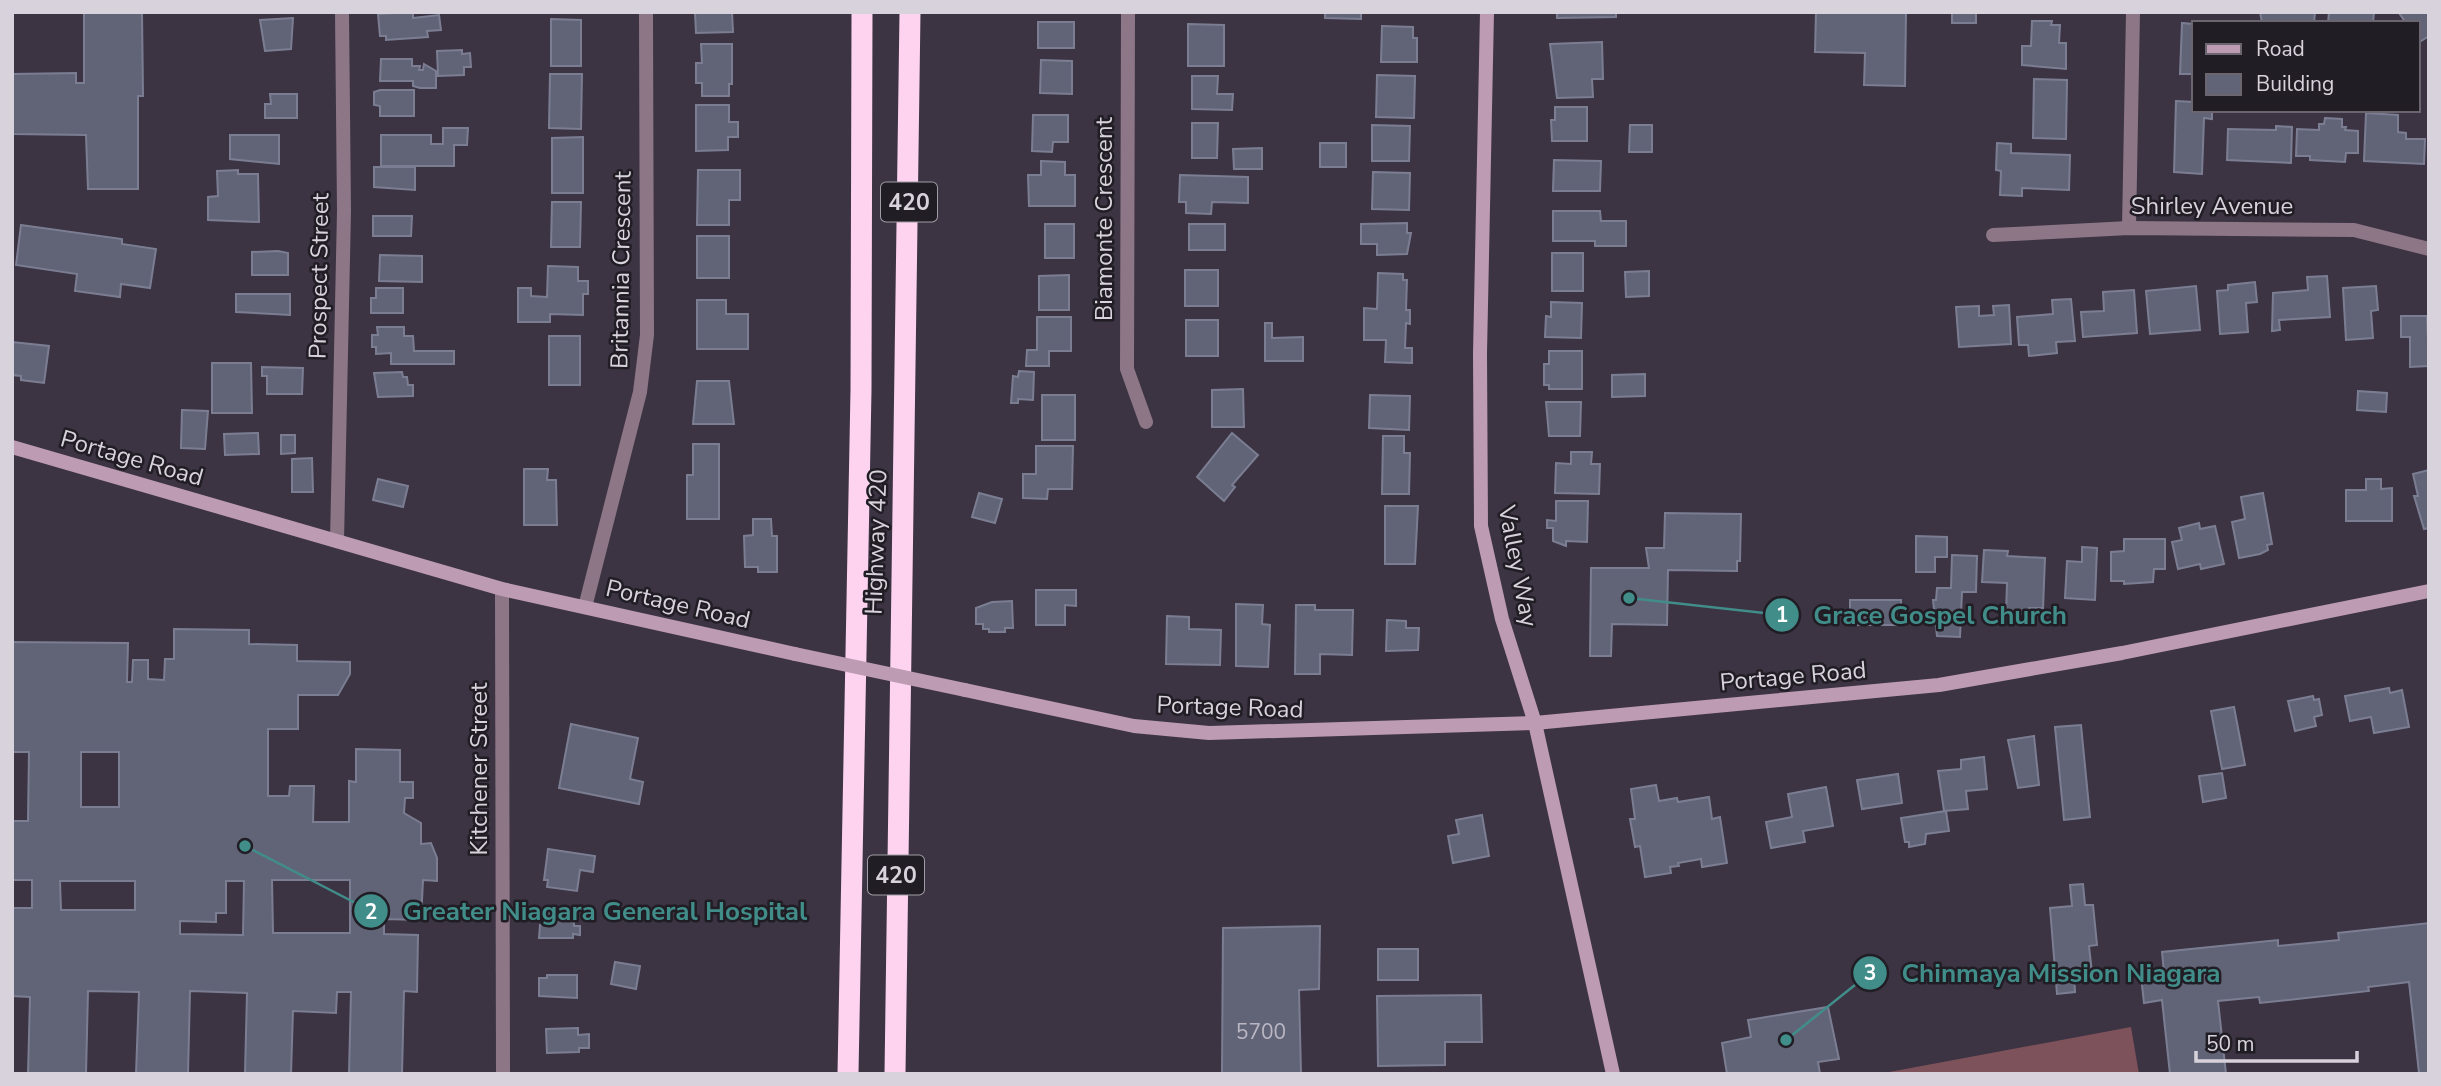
<svg xmlns="http://www.w3.org/2000/svg" width="2441" height="1086" font-family="'Nunito Sans',sans-serif">
	<style>
		.green { fill: #7e525a }
		.building { fill: #616477; stroke: #7b7e92; stroke-width: 2; fill-rule: evenodd }
		.lines { fill: none; stroke-linecap: round; stroke-linejoin: round }
		.street { stroke: #8d7786; stroke-width: 14 }
		.secondary { stroke: #bd9bb2; stroke-width: 14 }
		.highway { stroke: #fdd3ef; stroke-width: 21 }
		.secondary-bridge { stroke: #bd9bb2; stroke-width: 14 }
		.labels { text-anchor: middle; dominant-baseline: central; stroke-width: 5; stroke-linejoin: round; paint-order: stroke }
		.number-label { font-size: 21px; fill: #bab6c3 }
		.shield { fill: #211d24; stroke: #a09ca5; stroke-width: 2 }
		.shield-label { font-size: 23px; font-weight: bold; fill: #d7d2dc }
		.street-label { font-size: 24px; fill: #d7d2dc; stroke: #211d24 }
		.leader { fill: none; stroke: #418d8a; stroke-width: 2.5 }
		.callout-dot { fill: #418d8a; stroke: #211d24; stroke-width: 2.5 }
		.mark-label { font-size: 21px; text-anchor: middle; font-weight: bold; fill: #fff }
		.callout-label { font-size: 26px; text-anchor: middle; font-weight: bold; fill: #418d8a; stroke: #211d24; stroke-width: 5; stroke-linejoin: round; paint-order: stroke }
	</style>
	<rect width="100%" height="100%" fill="#3c3343"/>
	<path class="green" d="M2131 1027 2139 1074 1884 1073Z"/>
	<g class="building">
		<path d="M84 12H142L143 96H138V189H88L86 135 12 134V74L76 73V83H84Z"/>
		<path d="M413 12V18L439 15 441 30 427 31 428 37 386 40V36H380L378 14Z"/>
		<path d="M695 12H732L733 32 696 33Z"/>
		<path d="M1325 12H1361V19L1325 18Z"/>
		<path d="M1557 12H1616V17L1557 18Z"/>
		<path d="M1816 12H1906L1905 86 1864 85 1865 53 1815 52Z"/>
		<rect x="1952" y="12" width="24" height="11"/>
		<path d="M2260 12H2315L2314 23H2262Z"/>
		<path d="M2329 12H2374L2373 23H2328Z"/>
		<path d="M2429 12V36L2418 43V23H2406L2399 13Z"/>
		<path d="M293 18 291 49 265 51 260 20Z"/>
		<path d="M551 19 581 20V66H551Z"/>
		<path d="M2032 21H2052L2051 25H2060L2059 43H2066V69L2022 65V46H2031Z"/>
		<rect x="1038" y="22" width="36" height="26"/>
		<path d="M2182 23 2194 24V74H2180Z"/>
		<path d="M1188 24 1224 25V66H1188Z"/>
		<path d="M1382 26 1413 27V38H1417V62H1381Z"/>
		<path d="M1602 42 1603 79H1592L1593 97 1557 98 1550 44Z"/>
		<path d="M701 44H732V84H729V96H702V83H696V63H702Z"/>
		<path d="M462 50V54L470 53 471 67H464V75L438 76 437 51Z"/>
		<path d="M381 59H412V66H420L419 70H423L424 64 436 71V88H420L413 86V81H380Z"/>
		<path d="M1041 60 1072 61V94L1040 93Z"/>
		<path d="M550 74H582L581 129 549 128Z"/>
		<path d="M1377 75 1415 76 1414 118 1376 117Z"/>
		<path d="M1192 76H1218L1217 94H1233L1232 110 1192 109Z"/>
		<path d="M2034 79 2067 80 2066 139 2033 138Z"/>
		<path d="M380 90H414V116H380V106L374 105V92Z"/>
		<path d="M270 94H297V118H265V104H271Z"/>
		<path d="M2176 101 2194 102V110H2212V119L2204 118 2202 174 2174 172Z"/>
		<path d="M696 105H729V122H738V137H728V150L696 151Z"/>
		<path d="M1555 107H1587V141H1552L1551 120H1555Z"/>
		<path d="M2366 113 2398 115V132L2406 133V139H2425L2424 164 2364 161Z"/>
		<path d="M1033 115H1068V142H1053L1052 152 1032 151Z"/>
		<path d="M2325 118 2342 119V127H2346L2345 130 2358 131V153H2346L2345 162 2310 160V156H2296L2297 129 2319 130V124H2324Z"/>
		<path d="M1192 123H1218L1217 158H1192Z"/>
		<path d="M1372 125 1410 126 1409 161H1372Z"/>
		<path d="M1630 125H1652V152H1629Z"/>
		<path d="M2276 126 2292 127 2291 163 2227 160 2228 129 2276 130Z"/>
		<path d="M443 128H468L467 145H454V166H381V135H431V144H443Z"/>
		<path d="M230 135H279V164L230 159Z"/>
		<path d="M583 137V193H552V138Z"/>
		<rect x="1320" y="143" width="26" height="24"/>
		<path d="M1997 143 2011 144V153L2070 155 2069 190 2022 188V196L2000 195 2001 171 1996 170Z"/>
		<path d="M1262 148V169H1234L1233 149Z"/>
		<path d="M1554 160 1601 161 1600 191H1553Z"/>
		<path d="M1041 161 1065 162V175H1075V206H1029L1028 175H1041Z"/>
		<path d="M374 167H415V190L374 187Z"/>
		<path d="M238 170V174H258L259 222 208 220V197L218 196 217 171Z"/>
		<path d="M698 170H740V200H729V225H697Z"/>
		<path d="M1373 172 1410 173 1409 210 1372 209Z"/>
		<path d="M1180 175 1248 177V203L1212 202 1211 214 1186 213V202H1179Z"/>
		<path d="M552 202H581L580 247H551Z"/>
		<path d="M1553 211H1600L1601 221H1626V246H1595V241H1553Z"/>
		<path d="M373 216H412L411 236H373Z"/>
		<path d="M1407 223V233H1411L1407 254 1377 255V244H1361V224Z"/>
		<rect x="1045" y="224" width="29" height="34"/>
		<rect x="1189" y="224" width="36" height="26"/>
		<path d="M21 225 122 239V244L156 249 150 288 121 284 120 297 75 291 77 274 16 265Z"/>
		<rect x="697" y="236" width="32" height="42"/>
		<path d="M278 251 288 253V275H252V252Z"/>
		<rect x="1552" y="253" width="31" height="38"/>
		<path d="M380 255 422 256V282L379 281Z"/>
		<path d="M548 266 578 267V281H588V294H583V315L550 314V322H518V288H531V296L547 297Z"/>
		<rect x="1185" y="270" width="33" height="36"/>
		<path d="M1649 271V296L1626 297 1625 272Z"/>
		<path d="M1378 273 1403 274V280H1407L1406 310H1410V324L1406 323 1405 348H1412V363L1385 362 1386 340H1364V308L1377 309Z"/>
		<path d="M1069 275V310H1039V276Z"/>
		<path d="M2327 276 2330 317 2279 320 2280 330 2272 331 2273 293 2308 290 2307 277Z"/>
		<path d="M2255 282 2257 302 2246 303 2248 332 2220 334 2217 291 2228 290V285Z"/>
		<path d="M2196 286 2200 330 2150 334 2146 291Z"/>
		<path d="M2376 286 2378 310 2371 311 2373 338 2346 340 2343 288Z"/>
		<path d="M376 288H403V313H371V298H376Z"/>
		<path d="M2134 290 2137 333 2083 337 2081 312 2104 311 2103 292Z"/>
		<path d="M236 294H290V315L236 312Z"/>
		<path d="M2071 299 2075 341 2056 342 2057 353 2029 356 2028 345H2019L2017 317 2053 314 2052 300Z"/>
		<path d="M697 300H726V314H748V349H697Z"/>
		<path d="M1551 302 1582 303 1581 338 1545 337 1546 316 1551 317Z"/>
		<path d="M2009 305 2011 344 1959 347 1956 307 1979 306V316L1994 315 1993 306Z"/>
		<path d="M2401 316H2427L2429 366 2410 367V337H2401Z"/>
		<path d="M1037 317H1071V351H1049V366H1026L1027 350H1037Z"/>
		<rect x="1186" y="320" width="32" height="36"/>
		<path d="M1265 323H1272V338L1303 337V361H1265Z"/>
		<path d="M377 327H404V336H413L414 351H454V364H391V353L376 354V347H372V335H378Z"/>
		<rect x="549" y="336" width="31" height="49"/>
		<path d="M12 342 49 346 44 383 21 380V376L12 375Z"/>
		<path d="M1549 351H1582V389H1549V385H1544V364H1549Z"/>
		<path d="M212 363H251L252 413H212Z"/>
		<path d="M262 367 303 368 302 394H267V376H262Z"/>
		<path d="M1019 371 1034 372 1033 400 1018 399V403H1011L1013 376 1018 377Z"/>
		<path d="M402 372 403 377H407L408 385H413V396L378 397 374 373Z"/>
		<path d="M1645 374V396L1612 397V375Z"/>
		<path d="M697 381H729L734 424H693Z"/>
		<path d="M1243 389 1244 427H1212V390Z"/>
		<path d="M2358 391 2387 393 2386 412 2357 410Z"/>
		<rect x="1042" y="395" width="33" height="45"/>
		<path d="M1370 395 1410 396 1409 430 1369 428Z"/>
		<path d="M1546 402H1581L1580 436H1549Z"/>
		<path d="M182 410 208 411 205 449 181 448Z"/>
		<path d="M258 433 259 454 225 455 224 434Z"/>
		<path d="M1232 433 1258 455 1232 485 1235 487 1224 501 1197 477Z"/>
		<path d="M281 435H295V453L281 454Z"/>
		<path d="M1383 436H1404V453H1410L1409 494H1382Z"/>
		<path d="M693 444H719V519H687V475H693Z"/>
		<path d="M1036 446H1073L1072 489H1048L1047 499 1023 498V474H1036Z"/>
		<path d="M1571 452H1592L1591 464H1600L1599 494 1555 493 1556 463 1571 464Z"/>
		<path d="M312 458 313 492H292V459Z"/>
		<path d="M524 469H548L547 480H556L557 525H524Z"/>
		<path d="M2429 470V528L2424 529 2414 496H2418L2413 474Z"/>
		<path d="M378 479 408 486 403 507 373 500Z"/>
		<path d="M2366 479H2381V489L2392 488V521H2346V490H2366Z"/>
		<path d="M979 493 1002 499 995 523 972 517Z"/>
		<path d="M2263 493 2272 544 2267 545 2268 550 2260 554 2239 558 2232 522 2245 519 2241 497Z"/>
		<path d="M1556 501H1588L1587 542 1566 541V546L1553 541V528H1547V520L1556 521Z"/>
		<path d="M1385 506H1418L1415 564H1385Z"/>
		<path d="M1665 513 1741 514 1740 561H1737V571L1668 570 1667 625 1612 624 1611 656H1590L1591 568H1649L1646 548H1664Z"/>
		<path d="M753 519H771L772 536H777V572H758V567H745L744 536 753 535Z"/>
		<path d="M2199 523 2200 529 2215 526 2224 564 2201 569 2200 564 2178 569 2172 542 2182 540 2179 528Z"/>
		<path d="M1916 536 1947 537V557H1935V572H1916Z"/>
		<path d="M2124 539H2165V569H2154L2153 582 2124 584V581H2111V552L2124 551Z"/>
		<path d="M2082 547 2097 548 2095 600 2065 598 2067 561 2082 562Z"/>
		<path d="M1984 550 2008 551 2007 556 2045 558 2043 608H2029L2028 614 2006 613 2007 583 1982 582Z"/>
		<path d="M1952 555 1977 556 1976 592H1962L1960 637 1937 636 1933 600H1936L1937 588H1951Z"/>
		<path d="M1036 590H1076V606L1065 605V625H1036Z"/>
		<rect x="1850" y="600" width="51" height="25"/>
		<path d="M1012 601 1013 628H1005V632H989V629H983V624H976V608L992 602Z"/>
		<path d="M1236 604 1263 605 1262 624 1270 625 1268 667 1236 666Z"/>
		<path d="M1296 605H1315V610H1353L1352 655 1320 654V674H1295Z"/>
		<path d="M1167 616 1189 617V629L1221 630 1220 665 1166 664Z"/>
		<path d="M1387 620 1406 621V628H1419L1418 650 1386 651Z"/>
		<path d="M174 629 249 630V644L297 645V661L350 662V674L338 695H298V729H268V796H289L290 786H314L313 822H349V781L356 782V749L400 750V782H413V798H405L404 813 421 823V844L431 843 437 858V881L423 880 421 920 384 919V934L418 935 417 992 404 991 402 1074H349L351 992H337L336 1013 293 1011 291 1074H245L247 993 190 991 188 1074H136L139 992 88 991 86 1074H28L30 997 12 996V908H32V880H12V821H28L29 752H12V642L128 643 127 682H132L133 660H148V679L164 680 165 659H174ZM81 752H119V807H81ZM272 880H350V933H273ZM60 881H135V910H61ZM226 881H244L243 935 180 934V921L216 922V913H226Z"/>
		<path d="M2389 688 2390 693 2402 690 2409 727 2374 733 2371 717 2350 721 2345 696Z"/>
		<path d="M2313 696 2314 700 2319 699 2322 715 2314 717 2316 726 2295 731 2288 701Z"/>
		<path d="M2234 707 2245 765 2222 769 2211 711Z"/>
		<path d="M571 724 638 738 630 779 643 782 639 804 559 788Z"/>
		<path d="M2081 725 2090 817 2064 820 2055 727Z"/>
		<path d="M2034 736 2039 785 2018 788 2008 740Z"/>
		<path d="M1984 757 1987 789 1966 791 1968 809 1944 811 1938 771 1961 769V760Z"/>
		<path d="M2222 773 2226 798 2203 802 2199 776Z"/>
		<path d="M1898 774 1902 803 1862 809 1857 780Z"/>
		<path d="M1656 785 1659 801 1677 798 1678 802 1709 797 1712 819 1720 817 1727 863 1702 867 1701 859 1678 863 1679 866 1670 867 1671 873 1645 877 1640 846 1635 847 1630 819H1635L1631 789Z"/>
		<path d="M1826 787 1833 826 1803 831 1805 842 1771 848 1766 822 1792 817 1788 794Z"/>
		<path d="M1946 811 1949 831 1926 834 1925 844 1909 847V842H1905L1901 818Z"/>
		<path d="M1482 815 1489 856 1453 863 1448 836 1459 834 1456 820Z"/>
		<path d="M548 849 595 856 593 872 580 870 577 891 547 887 548 880H544Z"/>
		<path d="M2083 884 2085 905H2093L2097 945 2089 946 2092 973 2074 974 2075 992 2057 994 2050 908 2072 906 2070 885Z"/>
		<path d="M540 909H574V926H580V935L573 934V938H539L540 925H544Z"/>
		<path d="M2429 923V1074L2419 1073 2409 982 2368 987 2369 991 2260 1003 2259 997 2218 1001 2226 1074H2170L2162 1000 2144 1003 2141 976 2164 973 2162 952 2278 940V946L2339 940 2338 933Z"/>
		<path d="M1320 926 1319 989 1299 990 1301 1074H1222L1223 928Z"/>
		<rect x="1378" y="949" width="40" height="31"/>
		<path d="M615 962 640 966 636 989 611 984Z"/>
		<path d="M547 975H577V998L539 996V978H547Z"/>
		<path d="M1481 995 1482 1042H1445V1065L1378 1066 1377 996Z"/>
		<path d="M1828 1007 1839 1059 1818 1062 1820 1074H1727L1722 1043 1751 1037 1748 1020Z"/>
		<path d="M578 1028V1035L589 1034V1048H579V1052L547 1053 546 1029Z"/>
	</g>
	<g class="lines">
		<g class="street">
			<path d="M1128 12 1127 369 1146 422"/>
			<path d="M2129 228 2133 12"/>
			<path d="M1993 235 2129 228 2354 230 2429 249"/>
			<path d="M337 541 344 211 342 12"/>
			<path d="M502 589 503 1074"/>
			<path d="M585 607 640 392 647 335 646 12"/>
		</g>
		<g class="secondary">
			<path d="M1487 12 1480 354 1481 526 1502 619 1535 723 1613 1074"/>
			<path d="M12 447 502 589 795 654"/>
			<path d="M965 690 1134 726 1209 733 1535 723 1939 685 2122 653 2429 591"/>
		</g>
		<g class="highway">
			<path d="M848 1074 861 390 862 12"/>
			<path d="M895 1074C897 720 908 366 910 12"/>
		</g>
		<path class="secondary-bridge" d="M795 654 965 690"/>
	</g>
	<g class="labels">
		<g class="number-label">
			<text x="1261" y="1032">5700</text>
		</g>
		<g class="shield">
			<rect x="881" y="182.5" width="56" height="39" rx="5"/>
			<rect x="868" y="855.5" width="56" height="39" rx="5"/>
		</g>
		<g class="shield-label">
			<text x="909" y="202">420</text>
			<text x="896" y="875">420</text>
		</g>
		<g class="street-label">
			<text x="2212" y="206">Shirley Avenue</text>
			<text transform="translate(1104 219) rotate(-90)">Biamonte Crescent</text>
			<text transform="translate(621 270) rotate(-89)">Britannia Crescent</text>
			<text transform="translate(319 276) rotate(-89)">Prospect Street</text>
			<text transform="translate(132 458) rotate(16)">Portage Road</text>
			<text transform="translate(876 542) rotate(-88)">Highway 420</text>
			<text transform="translate(1518 566) rotate(79)">Valley Way</text>
			<text transform="translate(678 604) rotate(13)">Portage Road</text>
			<text transform="translate(1793 676) rotate(-5)">Portage Road</text>
			<text transform="translate(1230 707) rotate(2)">Portage Road</text>
			<text transform="translate(479 769) rotate(-90)">Kitchener Street</text>
		</g>
	</g>
	<path class="leader" d="M1629 598L1782 615M245 846L371 911M1786 1040L1870 973"/>
	<g class="callout-dot">
		<circle cx="1629" cy="598" r="7"/>
		<circle cx="245" cy="846" r="7"/>
		<circle cx="1786" cy="1040" r="7"/>
		<circle cx="1782" cy="615" r="18"/>
		<circle cx="371" cy="911" r="18"/>
		<circle cx="1870" cy="973" r="18"/>
	</g>
	<g class="mark-label">
		<text x="1782" y="622">1</text>
		<text x="371" y="919">2</text>
		<text x="1870" y="980">3</text>
	</g>
	<g class="callout-label">
		<text x="1940" y="624">Grace Gospel Church</text>
		<text x="605" y="920">Greater Niagara General Hospital</text>
		<text x="2061" y="982">Chinmaya Mission Niagara</text>
	</g>
	<rect width="2441" height="1086" fill="none" stroke="#d7d2dc" stroke-width="28"/>
	<rect x="2192" y="21" width="228" height="91" fill="#211d24" stroke="#6a656e" stroke-width="2"/>
	<rect x="2206" y="44" width="35" height="10" fill="#bd9bb2" stroke="#6a656e" stroke-width="2"/>
	<text x="2256" y="56" font-size="21" fill="#d7d2dc">Road</text>
	<rect x="2206" y="74" width="35" height="21" fill="#616477" stroke="#6a656e" stroke-width="2"/>
	<text x="2256" y="91" font-size="21" fill="#d7d2dc">Building</text>
	<path d="M2196 1051v10h161v-10" fill="none" stroke="#d7d2dc" stroke-width="3.5"/>
	<text x="2206" y="1051" font-size="21" fill="#d7d2dc" stroke="#211d24" stroke-width="5" paint-order="stroke">50 m</text>
</svg>
